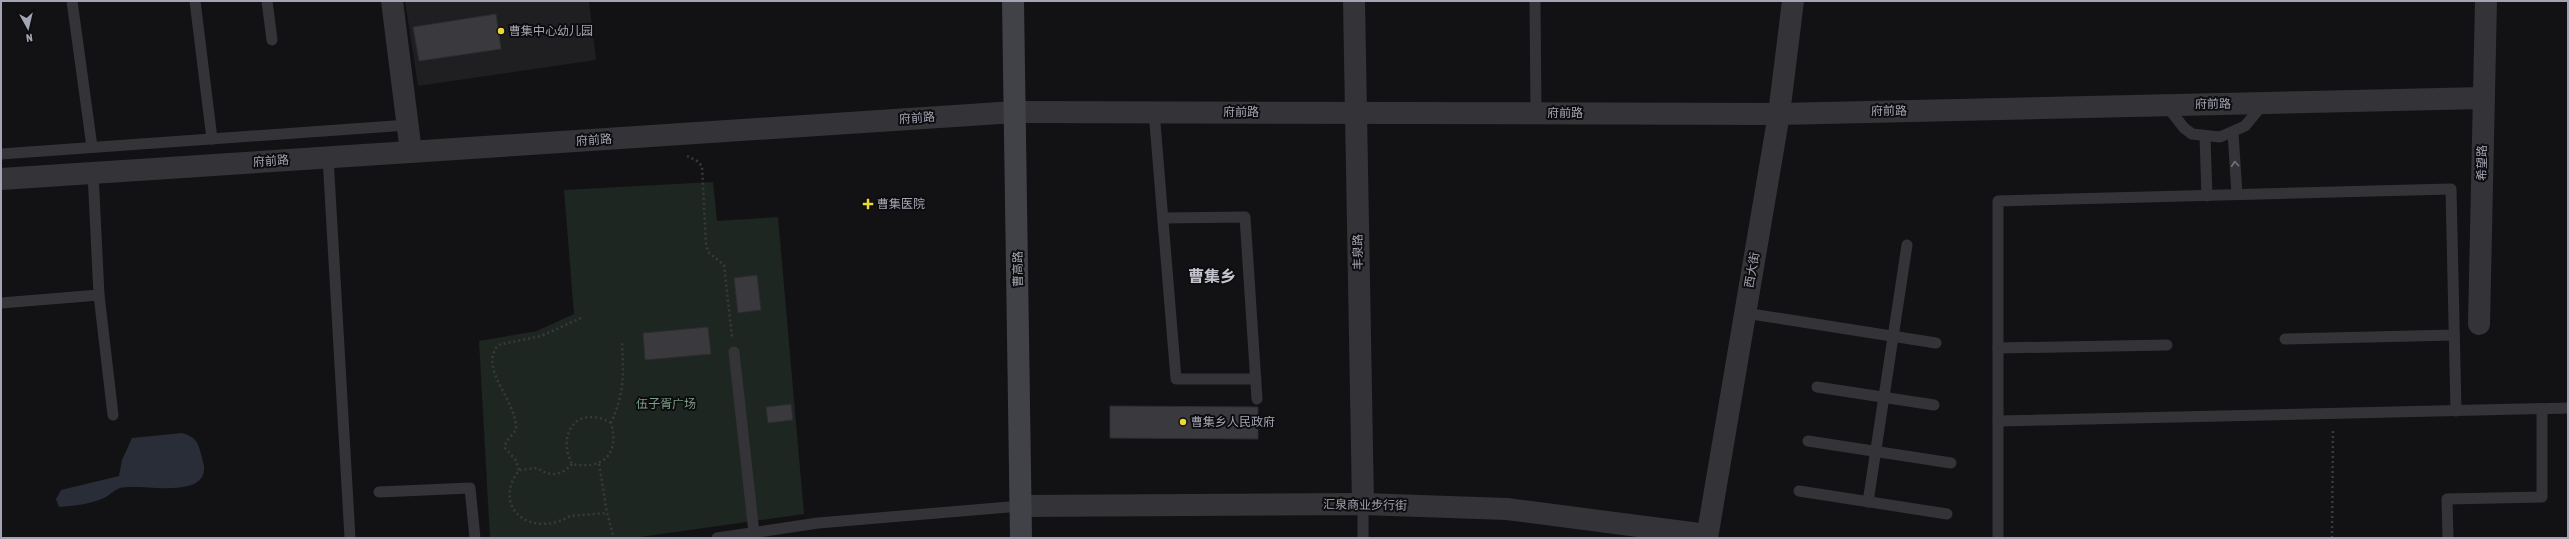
<svg xmlns="http://www.w3.org/2000/svg" width="2569" height="539" font-family="'Asap Condensed','Noto Sans SC',sans-serif">
	<style>
		.built { fill: #1f1e21 }
		.green { fill: #1e2621 }
		.water { fill: #292d37 }
		.building { fill: #3a393e; stroke: #2d2c30 }
		.lines { fill: none; stroke-linecap: round; stroke-linejoin: round }
		.path { stroke: #393a3f; stroke-width: 2.5; stroke-dasharray: 2 3; stroke-linecap: butt }
		.lane { stroke: #343338; stroke-width: 11 }
		.street { stroke: #343338; stroke-width: 22 }
		.secondary { stroke: #414148; stroke-width: 22 }
		.oneway { stroke: #72727c }
		.poi-dot { fill: #ecd832; stroke: #0d0d0f; stroke-width: 1.5 }
		.labels { text-anchor: middle; dominant-baseline: central; stroke-width: 4; stroke-linejoin: round; paint-order: stroke }
		.poi-label { font-size: 12px; fill: #a4a5b4; stroke: #0d0d0f; text-anchor: start }
		.street-label { font-size: 12px; fill: #a4a5b4; stroke: #0d0d0f }
		.park-label { font-size: 12px; fill: #7b9e85; stroke: #0d0d0f }
		.district-label { font-size: 16px; font-weight: bold; fill: #c5c5d0; stroke: #0d0d0f }
	</style>
	<rect width="100%" height="100%" fill="#121214"/>
	<path class="built" d="M405 1H589L596 60 418 86Z"/>
	<path class="green" d="M713 182 717 221 778 217 804 514 633 538H490L479 341 537 331 574 314 564 190Z"/>
	<path class="water" d="M182 433C195 437 198 441 201 454 202 459 205 466 204 471 200 499 138 483 120 488 114 490 110 495 104 498 91 504 73 506 59 507L56 499 61 490 119 476 122 460 132 438Z"/>
	<g class="building">
		<path d="M496 14 501 49 419 61 413 27Z"/>
		<path d="M757 275 761 310 738 313 734 278Z"/>
		<path d="M708 327 711 354 645 360 643 333Z"/>
		<path d="M791 404 793 420 768 423 766 407Z"/>
		<path d="M1110 406 1258 407V439L1110 438Z"/>
	</g>
	<g class="lines">
		<g class="path">
			<path d="M687 156 697 161 702 166 706 244 708 252 724 265 732 337"/>
			<path d="M611 423C578 404 556 433 572 464 602 470 620 455 611 423 624 394 624 375 622 343"/>
			<path d="M572 464C561 476 551 477 537 468L519 470C491 508 531 539 570 516L607 513"/>
			<path d="M599 464 607 513 614 538"/>
			<path d="M519 470 515 459 505 448 506 442 516 430C518 401 478 370 498 345L541 336 581 318"/>
			<path d="M2332 538 2333 428"/>
		</g>
		<g class="lane">
			<path d="M72 1 92 147"/>
			<path d="M195 1 212 139"/>
			<path d="M267 1 272 40"/>
			<path d="M1535 1 1536 113"/>
			<path d="M2166 105 2184 128 2192 134 2220 137 2245 126 2264 103"/>
			<path d="M1154 111 1176 379H1256"/>
			<path d="M2233 133 2237 194"/>
			<path d="M2205 137 2207 196"/>
			<path d="M1 154 408 125"/>
			<path d="M328 157 350 538"/>
			<path d="M93 173 99 295 113 415"/>
			<path d="M1163 218 1245 217 1257 399"/>
			<path d="M1 303 99 295"/>
			<path d="M1745 313 1936 343"/>
			<path d="M2285 339 2454 335"/>
			<path d="M1998 348 2167 345"/>
			<path d="M734 352 754 533"/>
			<path d="M1817 387 1934 405"/>
			<path d="M1998 421 2568 408"/>
			<path d="M1808 441 1951 463"/>
			<path d="M1799 491 1947 514"/>
			<path d="M379 492 470 488 475 538"/>
			<path d="M1868 502 1907 245"/>
			<path d="M717 538 818 523 1021 506"/>
			<path d="M1363 538V504"/>
			<path d="M1998 538V201L2451 189 2456 411"/>
			<path d="M2448 538 2447 499 2542 497V409"/>
		</g>
		<g class="street">
			<path d="M392 1 411 152"/>
			<path d="M1354 1 1363 504"/>
			<path d="M1 179 1015 112 1779 114 2483 98"/>
			<path d="M2479 324 2486 1"/>
			<path d="M1021 506 1363 504 1507 509 1707 535"/>
			<path d="M1707 538 1779 114 1793 1"/>
		</g>
		<path class="secondary" d="M1013 1 1021 538"/>
	</g>
	<defs><path id="oneway-chevron" d="M-2-3.5L2.5 0L-2 3.5" fill="none" stroke-width="1.6" stroke-linecap="round" stroke-linejoin="round"/></defs>
	<use class="oneway" href="#oneway-chevron" transform="translate(2235 164) rotate(-94)"/>
	<g class="poi-dot">
		<circle cx="501" cy="31" r="4"/>
		<path d="M866 198h4v4h4v4h-4v4h-4v-4h-4v-4h4z"/>
		<circle cx="1183" cy="422" r="4"/>
	</g>
	<g class="labels">
		<g class="poi-label">
			<text x="509" y="31">曹集中心幼儿园</text>
			<text x="877" y="204">曹集医院</text>
			<text x="1191" y="422">曹集乡人民政府</text>
		</g>
		<g class="street-label">
			<text transform="translate(2213 104) rotate(-1)">府前路</text>
			<text transform="translate(1889 111) rotate(-1)">府前路</text>
			<text x="1241" y="112">府前路</text>
			<text x="1565" y="113">府前路</text>
			<text transform="translate(917 118) rotate(-4)">府前路</text>
			<text transform="translate(594 140) rotate(-4)">府前路</text>
			<text transform="translate(271 161) rotate(-4)">府前路</text>
			<text transform="translate(2482 163) rotate(-89)">希望路</text>
			<text transform="translate(1358 252) rotate(-91)">丰泉路</text>
			<text transform="translate(1018 269) rotate(-91)">曹高路</text>
			<text transform="translate(1752 270) rotate(-80)">西大街</text>
			<text transform="translate(1365 505) rotate(1)">汇泉商业步行街</text>
		</g>
		<g class="park-label">
			<text x="666" y="404">伍子胥广场</text>
		</g>
		<g class="district-label">
			<text x="1212" y="276">曹集乡</text>
		</g>
	</g>
	<rect width="2569" height="539" fill="none" stroke="#a4a5b4" stroke-width="4"/>
	<g transform="translate(28 28) rotate(172)" stroke="#0d0d0f" stroke-width="3" paint-order="stroke">
	<path d="M0-3L7 15L0 10L-7 15Z" fill="#a4a5b4"/>
	<text y="-6" font-size="11" font-weight="bold" text-anchor="middle" fill="#a4a5b4">N</text>
	</g>
</svg>
